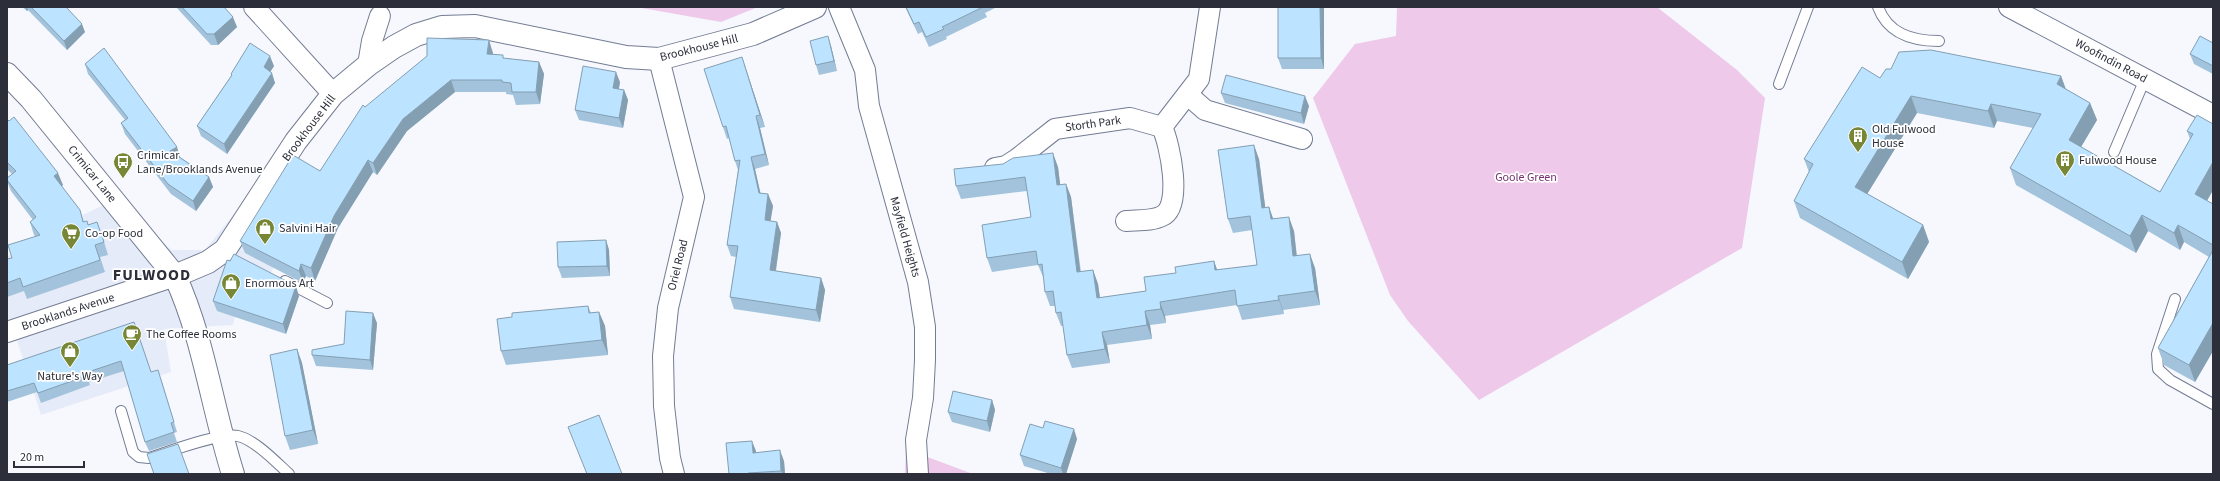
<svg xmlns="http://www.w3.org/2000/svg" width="2220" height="481" font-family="'Source Sans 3',sans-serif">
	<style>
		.built { fill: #e6ebf9 }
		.green { fill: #eec9ea }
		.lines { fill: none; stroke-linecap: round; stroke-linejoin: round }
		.service-casing { stroke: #737c93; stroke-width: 12 }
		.minor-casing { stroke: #737c93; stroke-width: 22 }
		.tertiary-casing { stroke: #737c93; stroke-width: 24 }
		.service { stroke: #fff; stroke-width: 10 }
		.minor { stroke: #fff; stroke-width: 20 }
		.tertiary { stroke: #fff; stroke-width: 22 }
		.wall { fill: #a2c3db }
		.shaded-wall { fill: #849fb2 }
		.building { fill: #bce3ff; stroke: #849fb2 }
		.labels { text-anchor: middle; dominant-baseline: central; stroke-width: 3.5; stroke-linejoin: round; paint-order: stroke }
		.street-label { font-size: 12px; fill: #2c2f39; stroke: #fff }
		.poi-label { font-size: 12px; fill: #2c2f39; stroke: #fff; text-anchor: start }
		.park-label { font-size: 12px; fill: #743370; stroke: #fff }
		.district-label { font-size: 16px; font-weight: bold; letter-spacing: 1px; fill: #2c2f39; stroke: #fff }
	</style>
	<rect width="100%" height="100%" fill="#f6f8fd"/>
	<path class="built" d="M123 195 157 238 172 250H205L238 209 290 237 268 278 235 317 233 325 164 329 171 372 41 415 11 322 7 323V256L42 245 79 217Z"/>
	<g class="green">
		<path d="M636 7H758L721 22Z"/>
		<path d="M1397 7H1657L1737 70 1765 98 1742 248 1479 400 1408 321 1390 295 1313 98 1355 44 1396 36Z"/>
		<path d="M906 449 973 474H905Z"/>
	</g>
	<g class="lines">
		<defs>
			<g id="service">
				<path d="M1878 7C1888 34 1912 41 1939 41"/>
				<path d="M1779 84 1808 7"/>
				<path d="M2114 152 2145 79"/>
				<path d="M285 281 327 303"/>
				<path d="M2175 299 2157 354 2158 369 2170 380 2213 404"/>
				<path d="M121 411 133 452 139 457 149 458C168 452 220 432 238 436 255 440 276 462 289 474"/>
			</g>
			<g id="minor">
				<path d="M254 7 333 94"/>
				<path d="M839 7 865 70 869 106 918 282 925 327V360L923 398 916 440 918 474"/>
				<path d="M2009 7 2213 115"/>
				<path d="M659 59 694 197 668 308 663 356 664 406 670 458 674 474"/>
				<path d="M368 65 372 41 380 16"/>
				<path d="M1188 95 1205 110 1302 139"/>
				<path d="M995 168 1006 166 1017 159 1055 129 1130 118 1162 127"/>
				<path d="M1126 221C1136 220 1153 221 1162 216 1183 207 1170 144 1162 127L1199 79 1210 7"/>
				<path d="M7 332 175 276"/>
			</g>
			<g id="tertiary">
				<path d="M7 74 31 99 175 276C204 339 212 408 233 474"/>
				<path d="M175 276 208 262 225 250 296 141 333 94 368 65 394 47 416 35 442 27 475 26 626 57 659 59 753 34 815 7"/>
			</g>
		</defs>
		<use href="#service" class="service-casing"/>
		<use href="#minor" class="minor-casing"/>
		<use href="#tertiary" class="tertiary-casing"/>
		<use href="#service" class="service"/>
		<use href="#minor" class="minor"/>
		<use href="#tertiary" class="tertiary"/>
	</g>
	<g class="wall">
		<path d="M22 7H66L85 32 67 50 28 10 27 11Z"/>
		<path d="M176 7H224L237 27 218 45H211Z"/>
		<path d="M905 7H997L985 13 987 17 946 37 947 39 929 47 922 32 918 34Z"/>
		<path d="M1324 7V69H1282L1278 58Z"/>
		<path d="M2213 43V74L2194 64 2190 54Z"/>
		<path d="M831 46 837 71 819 75 816 65Z"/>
		<path d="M493 53V54L504 58 539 62 544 74 540 104 516 105 513 95 506 94V92H455L407 131 377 175 373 172 338 228 315 281 306 276 303 283 245 253 240 241 320 171 365 107Z"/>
		<path d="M742 57 765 127 760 128 769 165 755 169 760 193 768 194 773 206 770 221 777 222 781 233 776 271 821 278 825 290 820 322 734 309 730 297 736 257 731 256 727 245 738 170 735 161 729 138 727 139 723 127Z"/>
		<path d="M85 64 180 157 209 177 213 187 196 211 171 194 125 134 121 123 125 120 88 74Z"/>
		<path d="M274 66 270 72 275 83 227 154 201 136 197 126 231 76V74Z"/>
		<path d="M1891 69 2061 76 2066 89 2090 103 2097 120 2081 147 2160 192 2190 139 2187 131 2213 124V190L2207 201 2213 204V351L2195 382 2164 365 2158 348 2209 257 2184 242 2180 250 2148 231 2136 253 2016 185 2010 168 2033 128 1997 121 1994 128 1917 113 1867 194 1923 225 1929 242 1908 279 1800 218 1794 201 1809 172 1804 159 1880 78Z"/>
		<path d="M620 82 619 89 624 90 628 100 623 128 579 120 575 110Z"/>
		<path d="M1221 93 1309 106 1304 124 1225 103Z"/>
		<path d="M7 119 63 185 61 186 80 210 84 222 102 235 108 255 100 257 105 272 27 299 24 291 7 297V259L12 258 35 236 34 235 30 222 33 220 11 191 7 181V178L12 174 7 169Z"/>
		<path d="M1259 159 1265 207H1269L1273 219 1294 231 1297 256 1315 268 1320 305 1283 310 1284 314 1242 320 1237 305 1165 316 1166 323 1150 325 1152 339 1107 345 1110 363 1072 368 1067 355 1063 326H1061L1056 313 1055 306H1050L1045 292 1044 279 1038 265 992 272 987 258 1031 217 1027 191 961 199 956 186 1058 167 1060 185 1066 184 1071 197 1081 272 1093 270 1098 284 1100 298 1146 291 1176 273 1214 261 1217 270 1257 265 1252 230 1233 233 1228 219Z"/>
		<path d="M606 240 609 250 610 276 562 278 558 267Z"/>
		<path d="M299 296 286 334 217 311 213 301Z"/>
		<path d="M588 306 591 313 599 312 605 326 608 355 506 365 501 351 512 317Z"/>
		<path d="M134 322 151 372 161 379 177 432 174 433 177 442 149 451 145 442 124 371 89 382 90 385 41 403 37 392 7 402V365Z"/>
		<path d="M377 323 373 370 316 366 312 355 344 344Z"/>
		<path d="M297 349 302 363 318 444 290 450 285 436Z"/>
		<path d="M992 400 995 410 990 432 952 422 948 412Z"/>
		<path d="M1043 428 1077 439 1066 474H1051L1024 466 1020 455Z"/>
		<path d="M756 451V452L784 461 785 474H729Z"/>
	</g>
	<g class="shaded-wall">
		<path d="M25 7H27L28 10 27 11Z"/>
		<path d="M1320 7H1324V69L1321 58Z"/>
		<path d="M233 17 237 27 218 45 214 34Z"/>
		<path d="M82 24 85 32 67 50 64 41Z"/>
		<path d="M828 36 831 46 837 71 834 61Z"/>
		<path d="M489 40 493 53 491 66 487 54Z"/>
		<path d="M270 56 274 66 267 77 264 67Z"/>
		<path d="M742 57 746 69 765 127 760 115Z"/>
		<path d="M539 62 544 74 540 104 536 92Z"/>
		<path d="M616 72 620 82 617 98 613 88Z"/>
		<path d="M272 73 275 83 227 154 224 144Z"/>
		<path d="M2061 76 2067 93 2057 84Z"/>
		<path d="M451 80 455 92 407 131 377 175 373 163 403 119Z"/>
		<path d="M624 90 628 100 623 128 619 118Z"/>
		<path d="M1305 96 1309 106 1304 124 1301 113Z"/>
		<path d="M1911 96 1917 113 1861 204 1855 187Z"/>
		<path d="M2090 103 2097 120 2075 157 2069 140Z"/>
		<path d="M1991 104 1997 121 1994 128 1988 111Z"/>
		<path d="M756 116 760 128 769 165 765 154Z"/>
		<path d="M1254 145 1259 159 1267 221 1262 208Z"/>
		<path d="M177 147 180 157 174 161 170 151Z"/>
		<path d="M1053 153 1058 167 1062 199 1057 185Z"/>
		<path d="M751 157 755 169 763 204 759 193Z"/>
		<path d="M368 160 373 172 338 228 315 281 311 268 334 216Z"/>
		<path d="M2213 162V190L2201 211 2195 194Z"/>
		<path d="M58 173 63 185 58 189 54 176Z"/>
		<path d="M209 177 213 187 196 211 193 201Z"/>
		<path d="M1066 184 1071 197 1082 286 1077 272Z"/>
		<path d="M768 194 773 206 769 231 765 220Z"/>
		<path d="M1269 207 1274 221 1271 219Z"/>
		<path d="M2142 215 2148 231 2136 253 2130 236Z"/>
		<path d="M1289 217 1294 231 1298 270 1293 256Z"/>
		<path d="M777 222 781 233 774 282 770 270Z"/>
		<path d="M1923 225 1929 242 1908 279 1902 262Z"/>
		<path d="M2178 225 2184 242 2180 250 2174 233Z"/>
		<path d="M606 240 609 250 610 276 607 266Z"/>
		<path d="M1310 254 1315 268 1320 305 1315 291Z"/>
		<path d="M1214 261 1219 275 1215 270Z"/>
		<path d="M301 264 306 276 303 283 299 271Z"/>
		<path d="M1093 270 1098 284 1102 312 1097 298Z"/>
		<path d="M821 278 825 290 820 322 816 310Z"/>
		<path d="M296 286 299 296 286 334 283 324Z"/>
		<path d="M1278 296 1283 310 1284 314 1279 300Z"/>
		<path d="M1160 302 1165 316 1166 323 1161 309Z"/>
		<path d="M1145 311 1150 325 1152 339 1147 325Z"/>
		<path d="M599 312 605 326 608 355 602 340Z"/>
		<path d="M373 313 377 323 373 370 370 360Z"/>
		<path d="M2213 323V351L2195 382 2189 365Z"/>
		<path d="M1102 332 1107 345 1110 363 1105 349Z"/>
		<path d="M297 349 302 363 318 444 313 430Z"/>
		<path d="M992 400 995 410 990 432 987 421Z"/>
		<path d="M1074 429 1077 439 1066 474H1063L1061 468Z"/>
		<path d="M752 441 756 451V463L753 453Z"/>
		<path d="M780 450 784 461 785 474H783L781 471Z"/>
	</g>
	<g class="building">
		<path d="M31 7H66L82 24 64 41Z"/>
		<path d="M182 7H224L233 17 214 34H207Z"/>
		<path d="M906 7H983L942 27 944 29 926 37 919 22 914 24Z"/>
		<path d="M1278 7H1320L1321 58H1278Z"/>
		<path d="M828 36 834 61 816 65 810 41Z"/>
		<path d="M2200 36 2213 43V66L2190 54Z"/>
		<path d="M427 38 489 40 487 54 503 55V58L539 62 536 92H512L511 83 502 82V80H451L403 119 373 163 368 160 334 216 311 268 301 264 299 271 240 241 293 155 320 171 363 105 365 107 427 56Z"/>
		<path d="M250 43 270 56 264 67 272 73 224 144 197 126 232 75 231 74Z"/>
		<path d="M104 48 177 147 170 151 209 177 193 201 168 184 121 123 128 118 85 64Z"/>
		<path d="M1931 50 2061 76 2057 84 2090 103 2069 140 2160 192 2193 134 2187 131 2197 115 2213 124V162L2195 194 2213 204V245L2178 225 2174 233 2142 215 2130 236 2010 168 2041 114 1991 104 1988 111 1911 96 1855 187 1923 225 1902 262 1794 201 1813 164 1804 159 1862 67 1880 78 1886 69H1891L1899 52Z"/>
		<path d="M742 57 760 115 756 116 765 154 751 157 759 193 768 194 765 220 777 222 770 270 821 278 816 310 730 297 738 246 727 245 740 160 735 161 726 126 723 127 704 69Z"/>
		<path d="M583 66 616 72 613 88 624 90 619 118 575 110Z"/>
		<path d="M1226 75 1305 96 1301 113 1221 93Z"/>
		<path d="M14 117 58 173 54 176 80 210 83 222 87 221 88 225 97 222 104 242 95 245 100 260 23 287 20 278 7 283V259L12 258 8 245 40 235 30 222 36 217 7 180V178L16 171 7 162V119L9 121Z"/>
		<path d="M1254 145 1262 208 1269 207 1271 219 1289 217 1293 256 1310 254 1315 291 1278 296 1279 300 1237 306 1235 290 1160 302 1161 309 1145 311 1147 325 1102 332 1105 349 1067 355 1061 312 1056 313 1053 291 1045 292 1042 264 1038 265 1036 251 987 258 982 225 1031 217 1025 177 956 186 954 169 1003 164 1013 158 1053 153 1057 185 1066 184 1077 272 1093 270 1097 298 1146 291 1144 277 1176 273 1175 267 1214 261 1215 270 1257 265 1250 216 1228 219 1218 150Z"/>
		<path d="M606 240 607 266 558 267 557 242Z"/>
		<path d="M2213 250V323L2189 365 2158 348Z"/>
		<path d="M234 254 296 286 283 324 213 301 227 260 230 261Z"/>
		<path d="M588 306 589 313 599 312 602 340 501 351 497 319 512 317V313Z"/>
		<path d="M346 311 373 313 370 360 312 355V350L344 344Z"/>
		<path d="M134 322 151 372 158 370 174 422 171 423 174 432 145 442 121 361 85 373 86 376 38 393 34 383 7 391V365Z"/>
		<path d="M297 349 313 430 285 436 270 355Z"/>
		<path d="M953 391 992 400 987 421 948 412Z"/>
		<path d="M599 415 622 474H587L568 427Z"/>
		<path d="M1045 421 1074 429 1061 468 1020 455 1030 424 1043 428Z"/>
		<path d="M752 441 753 453 780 450 781 471 748 473V474H729L726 443Z"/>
		<path d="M178 444 189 474H154L147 454Z"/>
	</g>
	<defs>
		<symbol id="building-pin" viewBox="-11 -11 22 30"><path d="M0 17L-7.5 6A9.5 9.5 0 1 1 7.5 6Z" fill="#778736" stroke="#fff"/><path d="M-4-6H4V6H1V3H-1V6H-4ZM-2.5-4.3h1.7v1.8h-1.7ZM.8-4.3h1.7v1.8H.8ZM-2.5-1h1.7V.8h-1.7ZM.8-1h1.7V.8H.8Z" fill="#fff"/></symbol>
		<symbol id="bus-pin" viewBox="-11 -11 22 30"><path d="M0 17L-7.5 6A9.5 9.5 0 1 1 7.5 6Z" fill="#778736" stroke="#fff"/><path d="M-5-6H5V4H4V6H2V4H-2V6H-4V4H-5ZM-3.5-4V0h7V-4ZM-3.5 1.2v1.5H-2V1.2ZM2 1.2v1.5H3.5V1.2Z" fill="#fff"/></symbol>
		<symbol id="shop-pin" viewBox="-11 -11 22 30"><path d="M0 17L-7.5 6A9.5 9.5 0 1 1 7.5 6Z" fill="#778736" stroke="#fff"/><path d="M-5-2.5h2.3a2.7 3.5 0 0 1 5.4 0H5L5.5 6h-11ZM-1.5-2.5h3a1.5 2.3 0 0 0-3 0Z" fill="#fff"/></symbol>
		<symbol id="supermarket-pin" viewBox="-11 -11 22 30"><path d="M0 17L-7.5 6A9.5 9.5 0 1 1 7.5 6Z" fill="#778736" stroke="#fff"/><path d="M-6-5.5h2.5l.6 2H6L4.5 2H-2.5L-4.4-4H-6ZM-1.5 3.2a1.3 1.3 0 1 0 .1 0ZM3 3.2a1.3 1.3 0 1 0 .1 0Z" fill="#fff"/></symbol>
		<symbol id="cafe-pin" viewBox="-11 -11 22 30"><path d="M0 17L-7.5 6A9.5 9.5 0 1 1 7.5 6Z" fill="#778736" stroke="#fff"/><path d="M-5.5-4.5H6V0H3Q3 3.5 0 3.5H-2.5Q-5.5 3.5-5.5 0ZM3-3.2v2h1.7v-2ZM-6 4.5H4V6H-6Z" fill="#fff"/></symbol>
	</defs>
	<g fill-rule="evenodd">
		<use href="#building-pin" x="1847" y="125" width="22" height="30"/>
		<use href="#building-pin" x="2054" y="149" width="22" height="30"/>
		<use href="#bus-pin" x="112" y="151" width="22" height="30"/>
		<use href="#shop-pin" x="254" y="217" width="22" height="30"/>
		<use href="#supermarket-pin" x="60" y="222" width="22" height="30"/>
		<use href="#shop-pin" x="220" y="272" width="22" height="30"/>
		<use href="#cafe-pin" x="121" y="323" width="22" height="30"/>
		<use href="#shop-pin" x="59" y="340" width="22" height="30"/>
	</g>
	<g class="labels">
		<g class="street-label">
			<text transform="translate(699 48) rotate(-14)">Brookhouse Hill</text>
			<text transform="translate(2111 61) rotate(28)">Woofindin Road</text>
			<text transform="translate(1093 124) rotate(-8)">Storth Park</text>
			<text transform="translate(309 128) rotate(-53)">Brookhouse Hill</text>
			<text transform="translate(92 174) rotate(51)">Crimicar Lane</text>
			<text transform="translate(905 237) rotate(74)">Mayfield Heights</text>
			<text transform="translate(678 265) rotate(-76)">Oriel Road</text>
			<text transform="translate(68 312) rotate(-18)">Brooklands Avenue</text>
		</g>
		<g class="poi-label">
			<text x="1872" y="129">Old Fulwood<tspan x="1872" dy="14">House</tspan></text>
			<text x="137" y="155">Crimicar<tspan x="137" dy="14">Lane/Brooklands Avenue</tspan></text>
			<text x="2079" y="160">Fulwood House</text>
			<text x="279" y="228">Salvini Hair</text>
			<text x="85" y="233">Co-op Food</text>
			<text x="245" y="283">Enormous Art</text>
			<text x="146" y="334">The Coffee Rooms</text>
			<text x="70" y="376" text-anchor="middle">Nature's Way</text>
		</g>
		<g class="park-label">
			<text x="1526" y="177">Goole Green</text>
		</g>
		<g class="district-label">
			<text x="152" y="275">FULWOOD</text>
		</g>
	</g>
	<rect width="2220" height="481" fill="none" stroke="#2c2f39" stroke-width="16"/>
	<path d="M14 461v6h70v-6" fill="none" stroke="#2c2f39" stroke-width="2"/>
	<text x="20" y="461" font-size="12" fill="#2c2f39" stroke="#ffffff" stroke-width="3" paint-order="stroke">20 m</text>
</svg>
